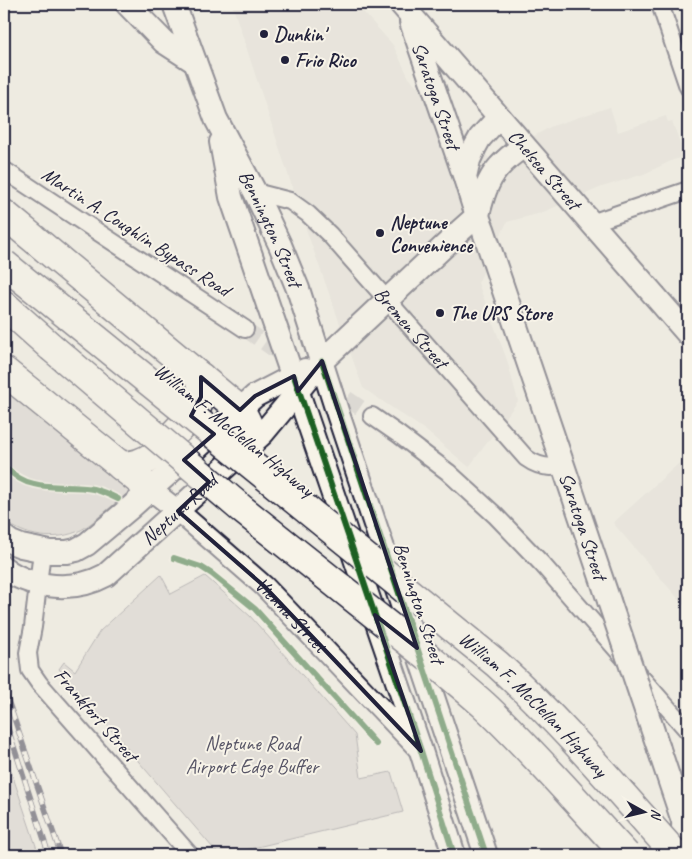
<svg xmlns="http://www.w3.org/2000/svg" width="692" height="859" font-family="Caveat,sans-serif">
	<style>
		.built { fill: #dfdcd4 }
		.green { fill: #d1cdc9; stroke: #7a7882 }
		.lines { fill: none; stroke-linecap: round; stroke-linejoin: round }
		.minor-tunnel { stroke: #c5c3c0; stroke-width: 16; stroke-dasharray: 16 8; stroke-linecap: butt }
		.minor-casing { stroke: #22223b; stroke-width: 20 }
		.tertiary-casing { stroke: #22223b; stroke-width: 24 }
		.secondary-casing { stroke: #22223b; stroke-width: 26 }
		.trunk-casing { stroke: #22223b; stroke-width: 30 }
		.motorway-casing { stroke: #22223b; stroke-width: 31 }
		.minor { stroke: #f7f3e8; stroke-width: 16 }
		.tertiary { stroke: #f7f3e8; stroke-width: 20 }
		.secondary { stroke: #f7f3e8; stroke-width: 22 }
		.trunk { stroke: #f7f3e8; stroke-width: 26 }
		.motorway { stroke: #f7f3e8; stroke-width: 28 }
		.rail-casing { stroke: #22223b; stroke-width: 5.5 }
		.rail { stroke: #f7f3e8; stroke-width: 4; stroke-dasharray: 11; stroke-linecap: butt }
		.secondary-bridge-casing { stroke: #22223b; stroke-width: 26; stroke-linecap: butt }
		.motorway-bridge-casing { stroke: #22223b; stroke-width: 31; stroke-linecap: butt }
		.secondary-bridge { stroke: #f7f3e8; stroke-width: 22 }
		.motorway-bridge { stroke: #f7f3e8; stroke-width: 28 }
		.cycleway-casing { stroke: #f7f3e8; stroke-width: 9 }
		.cycleway { stroke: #1b5e20; stroke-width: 6 }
		.marked { fill: none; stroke: #22223b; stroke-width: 4; stroke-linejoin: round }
		.poi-dot { fill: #22223b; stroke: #f7f3e8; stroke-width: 2 }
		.labels { text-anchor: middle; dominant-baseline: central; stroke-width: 4; stroke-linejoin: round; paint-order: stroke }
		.poi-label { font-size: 20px; font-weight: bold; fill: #22223b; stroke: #f7f3e8; text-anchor: start }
		.street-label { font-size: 20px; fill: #22223b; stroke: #f7f3e8 }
		.park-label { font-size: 20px; fill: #575566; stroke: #f7f3e8 }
	</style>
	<rect width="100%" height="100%" fill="#eeebe1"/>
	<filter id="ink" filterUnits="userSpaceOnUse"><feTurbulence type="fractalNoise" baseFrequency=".02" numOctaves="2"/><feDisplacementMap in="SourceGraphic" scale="10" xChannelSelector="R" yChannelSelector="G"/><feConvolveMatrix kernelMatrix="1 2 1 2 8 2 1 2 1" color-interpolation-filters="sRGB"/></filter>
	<g filter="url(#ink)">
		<g class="built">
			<path d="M232 4H356L393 45 409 78 491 160 552 126 610 107 618 132 666 116 668 122 672 121 685 157 673 160 644 174 602 187 541 213 507 222 478 283 507 360 518 401 469 467 425 430 363 388 307 232Z"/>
			<path d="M688 455V610L613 523Z"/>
		</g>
		<g class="green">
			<path d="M4 390 130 491C120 499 110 508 100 516 94 521 88 526 81 530 56 542 24 537 4 520Z"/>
			<path d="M161 575 171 594 205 576 250 616 355 735 361 778 391 772 403 812 224 855H219L59 669 64 662 75 671 100 631Z"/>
			<path d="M4 750 38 852 32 855H4Z"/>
		</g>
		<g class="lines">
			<g class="minor-tunnel">
				<path d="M245 329 288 359"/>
				<path d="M327 385 372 416"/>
			</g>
			<defs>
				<g id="minor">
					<path d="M660 4 688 87"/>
					<path d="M4 170 245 329"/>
					<path id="s1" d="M255 192 290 201 308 214 330 235 526 458C537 466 550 469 563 465"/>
					<path d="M591 223 688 190"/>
					<path d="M372 416 398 434 448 472 495 515 542 564 688 731"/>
					<path d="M42 551 33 627 28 653 30 670 39 683 190 855"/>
				</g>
				<g id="tertiary">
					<path id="s2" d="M151 490 178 511 264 586 420 750"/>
				</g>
				<g id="secondary">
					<path d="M127 4 164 42 195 62"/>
					<path id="s3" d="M174 4 216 119 255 192 280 245 298 289 338 414 486 855"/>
					<path id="s4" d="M401 4 688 334"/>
					<path id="s5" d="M411 22 465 178"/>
					<path id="s6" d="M499 117 480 138 475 147 469 160 465 178 473 204 483 229 609 601"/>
					<path d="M221 142 231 197 421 751 454 855"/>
					<path d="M478 215C482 199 487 180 499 167 506 159 515 152 524 146"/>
					<path d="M4 537 11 542 21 546 50 552H67L76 550 87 544 130 508 255 396 305 370"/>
					<path id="s7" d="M4 568C12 575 22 579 32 582 58 589 82 588 106 575L263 433 298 391 322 361 454 237 460 231 478 215"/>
					<path d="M659 749 688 836"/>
				</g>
				<path id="trunk" d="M685 827 688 831"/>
				<g id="motorway">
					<path d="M4 214 240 410C247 420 255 436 248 447"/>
					<path d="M4 305 51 347"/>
					<path d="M4 371 151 490"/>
					<path d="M121 466C134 465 144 463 154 455L193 414 198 405 202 387 201 377"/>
				</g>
			</defs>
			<use href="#minor" class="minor-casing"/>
			<use href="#tertiary" class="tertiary-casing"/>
			<use href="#secondary" class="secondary-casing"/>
			<use href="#trunk" class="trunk-casing"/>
			<use href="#motorway" class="motorway-casing"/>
			<use href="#minor" class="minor"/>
			<use href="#tertiary" class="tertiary"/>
			<use href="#secondary" class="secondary"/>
			<use href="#trunk" class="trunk"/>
			<use href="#motorway" class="motorway"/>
			<defs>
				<g id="rail">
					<path d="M4 689 61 855"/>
					<path d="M4 716 49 855"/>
				</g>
			</defs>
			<use href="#rail" class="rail-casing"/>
			<use href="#rail" class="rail"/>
			<defs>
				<path id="secondary-bridge" d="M609 601 659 749"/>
				<g id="motorway-bridge">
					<path id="s8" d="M4 264 497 664C562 723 618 790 676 855"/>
					<path d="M51 347 243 510 429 658C448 674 466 689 484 705 534 752 579 805 626 855"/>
				</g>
			</defs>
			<use href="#secondary-bridge" class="secondary-bridge-casing"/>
			<use href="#motorway-bridge" class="motorway-bridge-casing"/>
			<use href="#secondary-bridge" class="secondary-bridge"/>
			<use href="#motorway-bridge" class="motorway-bridge"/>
			<defs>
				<g id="cycleway">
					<path d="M322 361 486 855"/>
					<path d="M294 376 421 751 454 855"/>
					<path d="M4 467C13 474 22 482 34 484 53 489 74 485 93 489 102 491 110 495 118 499"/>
					<path d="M174 558 201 567 212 574 255 609 376 744"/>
				</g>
			</defs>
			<use href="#cycleway" class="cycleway-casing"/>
			<use href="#cycleway" class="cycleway"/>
		</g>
	</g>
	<path d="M0 0H692V859H0ZM322 361 417 648 375 615 421 751 264 586 178 511 209 482 184 460 214 434 191 416 201 397V377L240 410 255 396 294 376 298 391Z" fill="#eeebe1" fill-opacity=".55" fill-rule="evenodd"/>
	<path class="marked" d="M322 361 417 648 375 615 421 751 264 586 178 511 209 482 184 460 214 434 191 416 201 397V377L240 410 255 396 294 376 298 391Z"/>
	<g class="poi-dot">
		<circle cx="264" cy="34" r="5"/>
		<circle cx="285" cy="60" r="5"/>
		<circle cx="380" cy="233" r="5"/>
		<circle cx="440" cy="313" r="5"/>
	</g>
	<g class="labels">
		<g class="poi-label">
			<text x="274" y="34">Dunkin'</text>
			<text x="295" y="60">Frio Rico</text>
			<text x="390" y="222">Neptune<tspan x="390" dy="23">Convenience</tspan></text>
			<text x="450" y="313">The UPS Store</text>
		</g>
		<g class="street-label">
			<text stroke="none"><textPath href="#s5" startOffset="78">Saratoga Street</textPath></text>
			<text stroke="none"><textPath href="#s4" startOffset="219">Chelsea Street</textPath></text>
			<text stroke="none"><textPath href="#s3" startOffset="245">Bennington Street</textPath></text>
			<text transform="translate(136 232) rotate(33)">Martin A. Coughlin Bypass Road</text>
			<text stroke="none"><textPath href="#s1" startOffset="212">Bremen Street</textPath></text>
			<text transform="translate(234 430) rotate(39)">William F. McClellan Highway</text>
			<text stroke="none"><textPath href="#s7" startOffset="206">Neptune Road</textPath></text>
			<text stroke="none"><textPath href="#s6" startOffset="439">Saratoga Street</textPath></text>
			<text transform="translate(419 603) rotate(72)">Bennington Street</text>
			<text stroke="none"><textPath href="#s2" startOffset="188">Vienna Street</textPath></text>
			<text stroke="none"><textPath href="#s8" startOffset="689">William F. McClellan Highway</textPath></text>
			<text transform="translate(96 715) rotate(49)">Frankfort Street</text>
		</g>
		<g class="park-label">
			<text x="252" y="743">Neptune Road<tspan x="252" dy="23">Airport Edge Buffer</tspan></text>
		</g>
	</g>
	<rect width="692" height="859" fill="none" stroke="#f7f3e8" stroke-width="20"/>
	<rect x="10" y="10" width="672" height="839" fill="none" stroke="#22223b" stroke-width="2" filter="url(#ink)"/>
	<g transform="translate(644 812) rotate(98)" stroke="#f7f3e8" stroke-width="4" paint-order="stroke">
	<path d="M0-4L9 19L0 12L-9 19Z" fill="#22223b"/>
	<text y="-8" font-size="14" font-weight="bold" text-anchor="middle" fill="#22223b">N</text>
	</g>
</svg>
